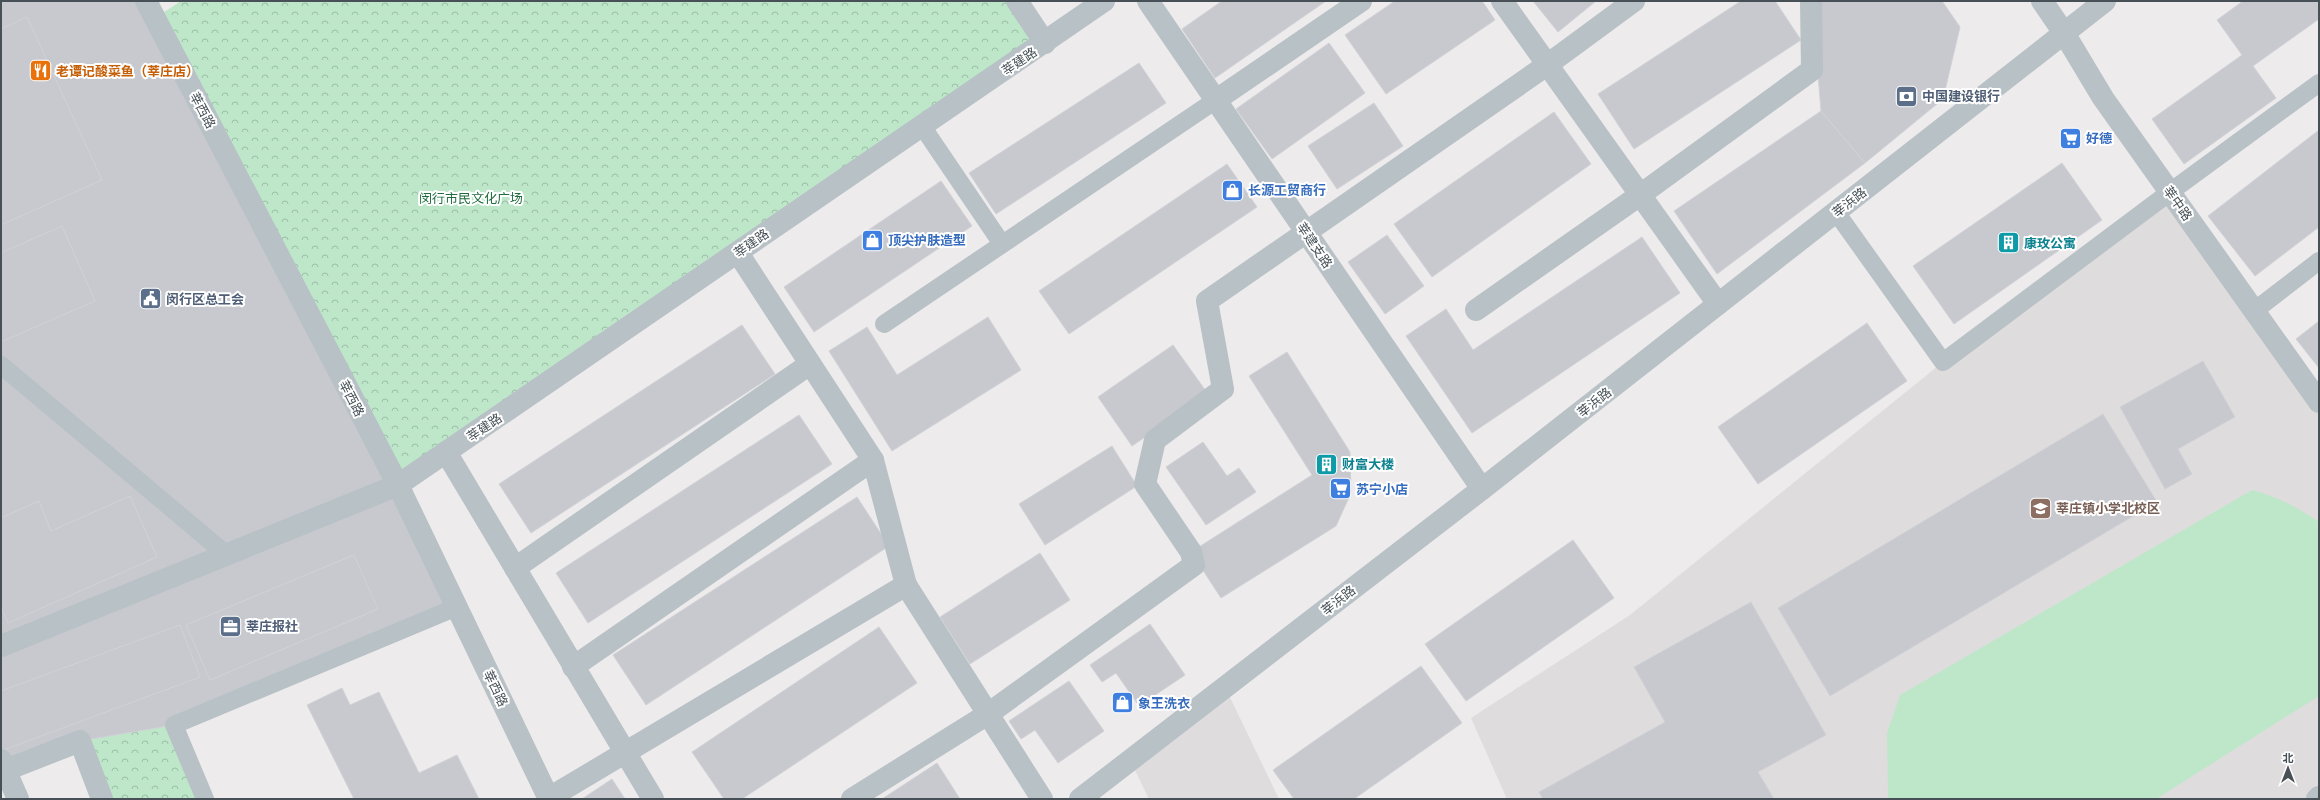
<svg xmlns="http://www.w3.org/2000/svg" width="2320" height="800" font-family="Cabin,'Noto Sans SC',sans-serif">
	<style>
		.education { fill: #dfdcdd }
		.forest { fill: url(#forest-crowns) }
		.pitch { fill: #bee7ca }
		.building { fill: #c7c9ce; stroke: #d0d2d6 }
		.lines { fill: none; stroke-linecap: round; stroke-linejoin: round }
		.lane { stroke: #b8c1c6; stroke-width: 18 }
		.street { stroke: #b8c1c6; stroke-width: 22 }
		.labels { text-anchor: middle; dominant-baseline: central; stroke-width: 4; stroke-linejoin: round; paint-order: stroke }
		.street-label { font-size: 13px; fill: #465056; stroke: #fff }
		.food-label { font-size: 13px; font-weight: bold; fill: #c56008; stroke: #fff; text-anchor: start }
		.service-label { font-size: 13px; font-weight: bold; fill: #4e5e75; stroke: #fff; text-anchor: start }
		.shop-label { font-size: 13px; font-weight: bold; fill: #366cbe; stroke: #fff; text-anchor: start }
		.park-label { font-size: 13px; fill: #216d40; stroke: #fff }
		.culture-label { font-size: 13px; font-weight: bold; fill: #0d838f; stroke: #fff; text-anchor: start }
		.education-label { font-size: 13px; font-weight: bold; fill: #785e54; stroke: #fff; text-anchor: start }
	</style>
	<defs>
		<pattern id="forest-crowns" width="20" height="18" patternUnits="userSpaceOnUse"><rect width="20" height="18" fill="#bee7ca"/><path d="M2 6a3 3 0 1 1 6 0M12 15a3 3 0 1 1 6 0" fill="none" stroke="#9cbea7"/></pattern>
	</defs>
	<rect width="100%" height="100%" fill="#eeebec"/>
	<g class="education">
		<path d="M2170 192 2319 402V797L2317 799H1507L1471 718 1630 615 1943 362Z"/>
		<path d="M1225 687 1279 799H1149L1130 760Z"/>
	</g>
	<g class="forest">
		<path d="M181 1H1017L1045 43 398 485 155 18Z"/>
		<path d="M174 725 205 799H102L80 741Z"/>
	</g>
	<path class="pitch" d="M2252 490C2278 497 2297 507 2319 522V696L2156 799H1888L1887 733 1900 695Z"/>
	<g class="building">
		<path d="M1 1H146L398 485 1 646Z"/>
		<path d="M1222 1H1326L1215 78 1182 29Z"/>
		<path d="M1395 1H1482L1495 20 1386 94 1345 35Z"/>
		<path d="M1533 1H1596L1558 32Z"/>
		<path d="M1741 1H1775L1801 40 1634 149 1598 94Z"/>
		<path d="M1812 1H1942L1960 27 1943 99 1865 163 1821 111Z"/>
		<path d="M2243 1H2319V19L2253 66 2276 98 2184 164 2152 119 2242 55 2217 20Z"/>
		<path d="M27 17 102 180 1 225V29Z"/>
		<path d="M1329 43 1365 93 1272 159 1236 109Z"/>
		<path d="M1139 63 1166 103 996 214 969 173Z"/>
		<path d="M1374 103 1403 146 1337 189 1308 146Z"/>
		<path d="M1821 111 1865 163 1717 274 1674 211Z"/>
		<path d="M1554 112 1591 164 1432 277 1394 224Z"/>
		<path d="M2319 130V227L2255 276 2208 216Z"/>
		<path d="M2062 163 2102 220 1954 324 1913 266Z"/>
		<path d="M1227 164 1257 207 1069 334 1039 291Z"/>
		<path d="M941 181 972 226 814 332 784 287Z"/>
		<path d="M62 226 95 301 1 342V253Z"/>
		<path d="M1387 235 1424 286 1385 314 1348 262Z"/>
		<path d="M1642 237 1680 293 1472 433 1406 336 1446 309 1473 350Z"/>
		<path d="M988 317 1021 370 892 451 829 351 867 327 897 375Z"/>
		<path d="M2319 321V368L2296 339Z"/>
		<path d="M1867 323 1907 381 1758 484 1718 427Z"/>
		<path d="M742 325 775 374 531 533 499 484Z"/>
		<path d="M1173 345 1208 394 1132 446 1098 397Z"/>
		<path d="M1287 352 1350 452 1351 493 1336 526 1221 598 1191 552 1312 475 1249 376Z"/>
		<path d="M2203 361 2235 417 2178 449 2192 474 2165 489 2120 407Z"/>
		<path d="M2103 414 2157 502 1830 696 1778 608Z"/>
		<path d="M799 415 832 464 588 623 556 573Z"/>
		<path d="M1203 442 1227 476 1239 468 1256 492 1206 525 1166 467Z"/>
		<path d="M1112 446 1137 486 1045 545 1019 504Z"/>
		<path d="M398 485 457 607 174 725 80 741 6 770 1 758V646Z"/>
		<path d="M130 496 157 557 8 623 1 607V518L39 501 51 531Z"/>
		<path d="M857 497 889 546 646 705 613 655Z"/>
		<path d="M1573 540 1614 598 1466 701 1425 644Z"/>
		<path d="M1040 553 1070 600 970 664 940 617Z"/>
		<path d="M354 555 378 609 210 680 186 625Z"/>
		<path d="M1751 602 1826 735 1758 772 1774 799H1543L1539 792 1665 722 1634 667Z"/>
		<path d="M1150 624 1185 675 1139 706 1116 673 1102 682 1090 665Z"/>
		<path d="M180 625 200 677 1 751V691Z"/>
		<path d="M879 627 917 683 742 799H724L692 752Z"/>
		<path d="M1421 666 1462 723 1354 799H1294L1273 770Z"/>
		<path d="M1069 681 1104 731 1058 763 1035 730 1021 739 1009 721Z"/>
		<path d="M342 688 350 705 379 692 419 773 457 755 479 799H354L307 705Z"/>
		<path d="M937 763 960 799H882Z"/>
		<path d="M612 779 625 799H582Z"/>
	</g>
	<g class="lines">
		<g class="lane">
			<path d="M922 126 1002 244"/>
			<path d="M1836 212 1943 362 2170 192 2319 83"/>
			<path d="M2254 311 2319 261"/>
			<path d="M884 324 1216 100"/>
			<path d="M1 365 227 555"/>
			<path d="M205 799 174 725 457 607"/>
		</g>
		<g class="street">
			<path d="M146 1 398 485 549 799"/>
			<path d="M1017 1 1045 43"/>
			<path d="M1148 1 1482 489"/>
			<path d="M1502 1 1718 304"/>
			<path d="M2042 1 2064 33 2103 98 2319 402"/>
			<path d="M1216 100 1361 1"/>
			<path d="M738 253 873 460 906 585 1042 799"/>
			<path d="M1476 310 1640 195 1812 70 1811 1"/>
			<path d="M446 452 653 799"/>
			<path d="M515 568 810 364"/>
			<path d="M1 646 398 485 1104 1"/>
			<path d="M573 667 873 460"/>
			<path d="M1 760 18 799"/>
			<path d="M6 770 80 741 102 799"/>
			<path d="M549 798 906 585"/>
			<path d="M852 799 988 714 1194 565 1191 552 1145 484 1155 440 1223 389 1207 301 1547 65 1634 1"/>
			<path d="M1080 799 1482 489 2105 1"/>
			<path d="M2317 799 2319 797"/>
		</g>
	</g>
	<defs>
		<symbol id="restaurant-square" viewBox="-11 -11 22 22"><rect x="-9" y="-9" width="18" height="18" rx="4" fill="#e8710a" stroke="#fff"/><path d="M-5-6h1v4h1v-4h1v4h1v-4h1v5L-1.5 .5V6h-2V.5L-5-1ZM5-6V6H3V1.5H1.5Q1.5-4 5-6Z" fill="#fff"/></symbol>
		<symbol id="bank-square" viewBox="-11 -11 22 22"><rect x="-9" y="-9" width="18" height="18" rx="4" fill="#5c6f8a" stroke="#fff"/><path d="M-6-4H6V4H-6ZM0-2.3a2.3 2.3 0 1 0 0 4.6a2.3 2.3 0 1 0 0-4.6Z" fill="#fff"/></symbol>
		<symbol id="supermarket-square" viewBox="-11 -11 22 22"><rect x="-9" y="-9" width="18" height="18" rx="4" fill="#3f7fe0" stroke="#fff"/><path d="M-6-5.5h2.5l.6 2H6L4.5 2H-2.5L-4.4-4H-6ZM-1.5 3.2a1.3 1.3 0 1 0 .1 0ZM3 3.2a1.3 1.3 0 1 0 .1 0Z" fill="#fff"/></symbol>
		<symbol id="shop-square" viewBox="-11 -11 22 22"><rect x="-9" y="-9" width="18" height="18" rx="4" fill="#3f7fe0" stroke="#fff"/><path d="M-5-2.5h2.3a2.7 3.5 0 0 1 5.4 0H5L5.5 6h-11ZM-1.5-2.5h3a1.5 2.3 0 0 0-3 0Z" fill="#fff"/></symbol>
		<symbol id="building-square" viewBox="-11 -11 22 22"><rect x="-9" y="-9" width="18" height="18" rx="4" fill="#0f9aa8" stroke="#fff"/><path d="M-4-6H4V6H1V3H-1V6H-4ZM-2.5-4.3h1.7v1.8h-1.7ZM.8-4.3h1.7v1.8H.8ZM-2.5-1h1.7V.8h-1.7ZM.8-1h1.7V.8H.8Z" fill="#fff"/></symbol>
		<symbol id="civic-square" viewBox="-11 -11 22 22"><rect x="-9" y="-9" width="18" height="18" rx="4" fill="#5c6f8a" stroke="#fff"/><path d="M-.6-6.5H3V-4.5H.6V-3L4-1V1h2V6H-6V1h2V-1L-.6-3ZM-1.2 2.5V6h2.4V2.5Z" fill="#fff"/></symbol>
		<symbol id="school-square" viewBox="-11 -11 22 22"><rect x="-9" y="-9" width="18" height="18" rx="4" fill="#8d6e63" stroke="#fff"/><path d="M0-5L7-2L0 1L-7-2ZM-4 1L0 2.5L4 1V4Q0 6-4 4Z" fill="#fff"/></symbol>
		<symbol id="office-square" viewBox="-11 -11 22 22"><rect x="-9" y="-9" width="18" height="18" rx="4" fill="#5c6f8a" stroke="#fff"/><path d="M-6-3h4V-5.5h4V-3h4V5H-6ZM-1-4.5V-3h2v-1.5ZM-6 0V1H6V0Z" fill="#fff"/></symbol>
	</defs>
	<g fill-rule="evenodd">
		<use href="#restaurant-square" x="28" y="58" width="25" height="25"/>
		<use href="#bank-square" x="1894" y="84" width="25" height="25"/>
		<use href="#supermarket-square" x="2058" y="126" width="25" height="25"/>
		<use href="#shop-square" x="1220" y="178" width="25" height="25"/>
		<use href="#shop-square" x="860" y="228" width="25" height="25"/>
		<use href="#building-square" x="1996" y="230" width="25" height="25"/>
		<use href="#civic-square" x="138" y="286" width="25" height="25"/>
		<use href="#building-square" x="1314" y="452" width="25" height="25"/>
		<use href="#supermarket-square" x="1328" y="476" width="25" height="25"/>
		<use href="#school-square" x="2028" y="496" width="25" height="25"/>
		<use href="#office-square" x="218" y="614" width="25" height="25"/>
		<use href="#shop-square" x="1110" y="690" width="25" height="25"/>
	</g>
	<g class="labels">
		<g class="street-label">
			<text transform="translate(1019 61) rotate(-34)">莘建路</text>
			<text transform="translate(203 110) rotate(62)">莘西路</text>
			<text transform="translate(1849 202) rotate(-38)">莘浜路</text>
			<text transform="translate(2178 203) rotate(55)">莘中路</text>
			<text transform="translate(751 243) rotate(-35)">莘建路</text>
			<text transform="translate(1315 245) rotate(56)">莘建支路</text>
			<text transform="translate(352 398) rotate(63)">莘西路</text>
			<text transform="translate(1594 402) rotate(-38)">莘浜路</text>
			<text transform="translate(484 427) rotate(-34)">莘建路</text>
			<text transform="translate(1338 600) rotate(-38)">莘浜路</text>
			<text transform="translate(496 688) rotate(64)">莘西路</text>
		</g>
		<g class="food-label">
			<text x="56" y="71">老谭记酸菜鱼（莘庄店）</text>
		</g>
		<g class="service-label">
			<text x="1922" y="96">中国建设银行</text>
			<text x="166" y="299">闵行区总工会</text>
			<text x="246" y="626">莘庄报社</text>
		</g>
		<g class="shop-label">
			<text x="2086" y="138">好德</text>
			<text x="1248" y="190">长源工贸商行</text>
			<text x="888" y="240">顶尖护肤造型</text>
			<text x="1356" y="489">苏宁小店</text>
			<text x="1138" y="703">象王洗衣</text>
		</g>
		<g class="park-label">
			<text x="471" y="198">闵行市民文化广场</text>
		</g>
		<g class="culture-label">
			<text x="2024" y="243">康玫公寓</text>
			<text x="1342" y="464">财富大楼</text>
		</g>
		<g class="education-label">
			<text x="2056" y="508">莘庄镇小学北校区</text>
		</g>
	</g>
	<rect width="2320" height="800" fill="none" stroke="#465056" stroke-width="4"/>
	<g transform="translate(2288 768)" stroke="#ffffff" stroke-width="3" paint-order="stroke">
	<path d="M0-3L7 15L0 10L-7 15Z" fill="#465056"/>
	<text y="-6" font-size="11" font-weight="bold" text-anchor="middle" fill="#465056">北</text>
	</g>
</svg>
